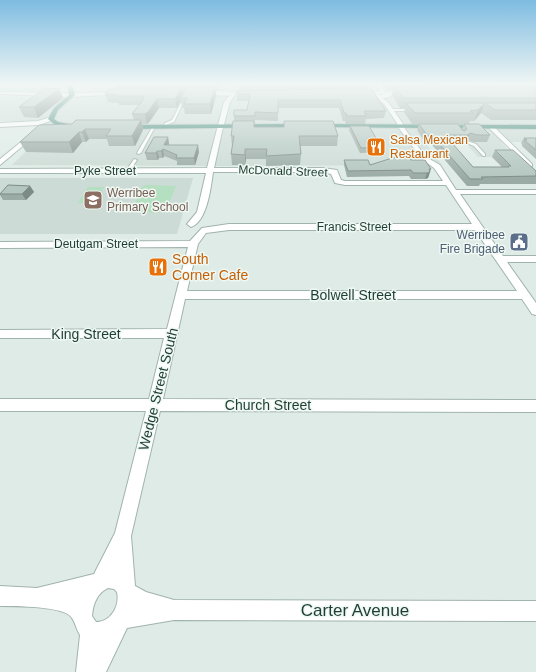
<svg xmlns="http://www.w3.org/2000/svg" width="536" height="672" font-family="Arial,sans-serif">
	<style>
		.built { fill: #ccdbd5 }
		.green { fill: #b4dfc0 }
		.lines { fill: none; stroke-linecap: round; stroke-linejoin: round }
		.service-casing { stroke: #a1b3ad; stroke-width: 2 }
		.minor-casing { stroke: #a1b3ad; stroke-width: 2 }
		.tertiary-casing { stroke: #a1b3ad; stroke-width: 2 }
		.trunk-casing { stroke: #bcc5c2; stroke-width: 2 }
		.service { fill: #fff; fill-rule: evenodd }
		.minor { fill: #fff; fill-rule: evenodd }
		.tertiary { fill: #fff; fill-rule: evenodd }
		.trunk { fill: #428979; fill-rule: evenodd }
		.wall { fill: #9aaaa4 }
		.shaded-wall { fill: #7d8b86 }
		.building { fill: #b3c6bf; stroke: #7d8b86 }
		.labels { text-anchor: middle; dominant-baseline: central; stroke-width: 3; stroke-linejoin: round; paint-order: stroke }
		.far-food-label { font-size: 12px; fill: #c56008; stroke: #eff8f3; text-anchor: start }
		.far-street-label { font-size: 12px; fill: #1e3d35; stroke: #eff8f3 }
		.far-education-label { font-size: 12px; fill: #785e54; stroke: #eff8f3; text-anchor: start }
		.far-service-label { font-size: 12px; fill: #4e5e75; stroke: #eff8f3; text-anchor: end }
		.food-label { font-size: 14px; fill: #c56008; stroke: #eff8f3; text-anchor: start }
		.street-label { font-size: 14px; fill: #1e3d35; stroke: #eff8f3 }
		.near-street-label { font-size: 17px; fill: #1e3d35; stroke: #eff8f3 }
	</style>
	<rect width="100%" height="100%" fill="#deebe6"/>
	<g class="built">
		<path d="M97 85H536V142H501L515 157H478L454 130H443L453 142 426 143 442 165 226 166 12 165 49 129 35 121H0V96L84 97Z"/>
		<path d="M0 178H193L177 234H0Z"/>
	</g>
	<g class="green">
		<path d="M0 85H67C60 95 13 91 0 91Z"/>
		<path d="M146 185 176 186 166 211 155 213 131 211 142 187Z"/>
		<path d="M88 187H104L94 203H78Z"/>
	</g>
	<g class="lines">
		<defs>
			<g id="service">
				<path d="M185 96 186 97 174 122 165 125V123L172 120 184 97Z"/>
				<path d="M390 109H412L413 110 412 111H389Z"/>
				<path d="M153 126 155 127 141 153 138 154 137 153Z"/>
				<path d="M467 141 476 144 485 154V156H483L474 146 467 143Z"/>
				<path d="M134 159 137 160 129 172H127L126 171Z"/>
			</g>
			<g id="minor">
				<path d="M377 85H381L385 93H381Z"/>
				<path d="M508 85H514L528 89 526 90Z"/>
				<path d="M0 92 71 93 74 95 71 97 0 94Z"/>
				<path d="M232 93 235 95 230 102 224 124 222 126 223 127 214 168H323L337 170 341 180 345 181H443L434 168 422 159 398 127 399 126 384 104 374 97V95L376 94 388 102 403 124 402 125 426 157 440 165 456 190H536V194H460L503 256H536V262H507L536 303V315L532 314 522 299H185L163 399 536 400V412L160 411 131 536 135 586 146 592 174 600 536 601V621L174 620 127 628 106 672H76L80 635C76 629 76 624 72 618 66 606 14 606 0 606V586L37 588 94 574 115 533 146 411H0V399H149L164 338H0V330L167 329 188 247 0 248V242L190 241 202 228 229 224H472L446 185H345L335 183 331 174 323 172H213C211 187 207 222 191 227L187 224 197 212 206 173H0V169L207 168 224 102ZM229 230H475L517 291H187L198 244 206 233ZM108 588 114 589 117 592C120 606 111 622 96 622L92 616C93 604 97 593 108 588Z"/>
				<path d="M51 117 54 119 53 120 39 125 0 127V123L38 121Z"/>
				<path d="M489 126H493L532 164V166H528L489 128Z"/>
				<path d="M32 133 37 134 0 165V159Z"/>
			</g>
			<g id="tertiary">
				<path d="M225 91 237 93C231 98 209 94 199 94L197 93 199 92Z"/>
				<path d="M372 91 408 92 410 93 408 94H391L392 96 381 99 371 96ZM376 93 385 95H381Z"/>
				<path d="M121 92 123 94 71 97 68 95 71 93Z"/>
			</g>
			<g id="trunk">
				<path d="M68 85H72L75 95 58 110 54 119 58 122 79 126V128L77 129 54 124 48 119 54 108 69 95Z"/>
				<path d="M299 124 301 125V127L127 129 124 127 127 125Z"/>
				<path d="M319 124 536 125V129L317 127V125Z"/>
			</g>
		</defs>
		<use href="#service" class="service-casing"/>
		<use href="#minor" class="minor-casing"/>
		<use href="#tertiary" class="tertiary-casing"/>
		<use href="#trunk" class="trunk-casing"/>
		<use href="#service" class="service"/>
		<use href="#minor" class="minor"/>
		<use href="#tertiary" class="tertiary"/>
		<use href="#trunk" class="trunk"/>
	</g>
	<g class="wall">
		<path d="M115 85H218L217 91H215L216 96 211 114H185L184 108H182L181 100 177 108H159L150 121 147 124H142L143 130 135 146H109L107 139H89L86 142H82L73 153 26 152 20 142 72 124 134 120 132 114 140 105H119V103L108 102 105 94 116 89Z"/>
		<path d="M239 85H367V89L386 111 384 118 366 119 365 124H346L345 121H343L339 108H278V121L255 120V124H254V127H284V121L338 136 337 146H300L301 154 300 165 266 166V159H246L245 165H232L231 154 233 146H232L231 136 234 121V116L247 110 249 101H237V94L239 91Z"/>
		<path d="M384 85H501L500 87 536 91V120H491L481 113 474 121H470L469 124H412L404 112 405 108H400L392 95 393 90H388Z"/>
		<path d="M527 85H536V90Z"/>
		<path d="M63 98 38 118 24 117 19 107Z"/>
		<path d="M419 124 462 130 464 124 490 135 487 142H474L467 140 466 142H451L473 167H502L492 157 495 150 536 171V184H480L479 186H467L432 145 429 142H425L417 130Z"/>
		<path d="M350 126 381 147 380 152 360 153 349 130Z"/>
		<path d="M168 137 169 144V145L199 152 195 165H177V161L164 156 163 158H159L158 160H147L145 153Z"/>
		<path d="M524 138H536V159L522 146V144L521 143Z"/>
		<path d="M344 160 370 165 411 160 431 169 428 178 425 179H411L409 176 347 177 344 165Z"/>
		<path d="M30 186 34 192 26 200H3L0 195V193Z"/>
	</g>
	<g class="shaded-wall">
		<path d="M216 85H218L217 91Z"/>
		<path d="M215 86 216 96 211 114 210 104Z"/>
		<path d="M182 88 183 96 181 98V100L177 108 175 99Z"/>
		<path d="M59 89 63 98 38 118 34 107Z"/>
		<path d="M157 99 159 108 150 121 147 124 145 114Z"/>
		<path d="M485 103 481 113 474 121 478 110Z"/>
		<path d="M141 120 143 130 135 146 132 136Z"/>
		<path d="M85 129 89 139 86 142 82 132Z"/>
		<path d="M79 132 82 142 73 153 69 142Z"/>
		<path d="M470 133 467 140 466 142 468 135Z"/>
		<path d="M168 137 169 144 166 151 164 145Z"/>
		<path d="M198 145 199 152 195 165 194 158Z"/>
		<path d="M163 149 164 156 163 158 161 151Z"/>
		<path d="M245 149 246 159 245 165Z"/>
		<path d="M157 151 159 158 158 160 156 153Z"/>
		<path d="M430 172 428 178 425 179 427 173Z"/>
		<path d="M30 186 34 192 26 200 22 194Z"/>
	</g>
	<g class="building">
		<path d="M394 85 530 87 536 91V98H403Z"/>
		<path d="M215 86 210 104H184L187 98H181L187 87Z"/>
		<path d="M45 88 59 89 34 107H19Z"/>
		<path d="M182 88 175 99H157L148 112 145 114H132L144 99H142L144 96H117L118 95 105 94 109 89Z"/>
		<path d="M371 88 386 111H364L366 116H347L346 113H344L340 100H278V113L255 112V116H234V110H247L250 94H237V91Z"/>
		<path d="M406 103H536V110H495L485 103 478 110 470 111 473 113H415Z"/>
		<path d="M76 120H141L132 136H106L111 129H85L82 132H79L69 142H20L39 125 72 124Z"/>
		<path d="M233 121H254V127H284V121H333L338 136H299L301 154 266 156 267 149H245V155L231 154 234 136H231Z"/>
		<path d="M419 124H458L462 130 465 131 467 129 464 124H479L490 135H477L470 133 468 135H445L473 167H509L508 166H511L495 150H513L536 171V176L481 177 483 179H470L434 138 431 135H427Z"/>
		<path d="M350 126H369L381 147 361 148Z"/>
		<path d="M154 137H168L164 145H198L194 158H176L177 155 163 149 161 151H157L156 153H145Z"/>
		<path d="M524 138H536V150L524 140H527Z"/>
		<path d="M408 153 411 160H425L431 169H429L430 172 427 173H413L411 170 348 171 344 160H368L370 165Z"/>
		<path d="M8 185 30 186 22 194H0Z"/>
	</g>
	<linearGradient id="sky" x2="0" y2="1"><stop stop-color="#7ebce1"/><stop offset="0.47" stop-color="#f0f6f4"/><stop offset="1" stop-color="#f0f6f4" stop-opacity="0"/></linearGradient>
	<rect width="536" height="179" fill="url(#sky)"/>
	<defs>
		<symbol id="restaurant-square" viewBox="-11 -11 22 22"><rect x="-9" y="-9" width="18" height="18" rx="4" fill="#e8710a" stroke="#eff8f3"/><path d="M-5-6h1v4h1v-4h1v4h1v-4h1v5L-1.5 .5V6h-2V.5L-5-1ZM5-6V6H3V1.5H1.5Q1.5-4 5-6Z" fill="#fff"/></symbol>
		<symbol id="school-square" viewBox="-11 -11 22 22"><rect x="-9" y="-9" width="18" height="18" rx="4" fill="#8d6e63" stroke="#eff8f3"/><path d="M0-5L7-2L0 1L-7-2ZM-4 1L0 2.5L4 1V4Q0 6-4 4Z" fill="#fff"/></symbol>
		<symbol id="civic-square" viewBox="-11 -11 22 22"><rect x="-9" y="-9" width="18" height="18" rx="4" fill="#5c6f8a" stroke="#eff8f3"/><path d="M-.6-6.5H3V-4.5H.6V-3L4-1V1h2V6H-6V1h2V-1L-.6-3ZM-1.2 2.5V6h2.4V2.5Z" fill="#fff"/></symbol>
	</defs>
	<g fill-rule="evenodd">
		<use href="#restaurant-square" x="365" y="136" width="22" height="22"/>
		<use href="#school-square" x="82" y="189" width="22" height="22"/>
		<use href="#civic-square" x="508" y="231" width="22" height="22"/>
		<use href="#restaurant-square" x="147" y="256" width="22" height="22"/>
	</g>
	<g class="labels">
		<g class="far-food-label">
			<text x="390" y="140">Salsa Mexican<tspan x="390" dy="14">Restaurant</tspan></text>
		</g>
		<g class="far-street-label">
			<text x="105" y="171">Pyke Street</text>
			<text transform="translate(283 171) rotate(2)">McDonald Street</text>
			<text x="354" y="227">Francis Street</text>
			<text x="96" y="244">Deutgam Street</text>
		</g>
		<g class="far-education-label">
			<text x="107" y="193">Werribee<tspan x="107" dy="14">Primary School</tspan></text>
		</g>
		<g class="far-service-label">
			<text x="505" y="235">Werribee<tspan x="505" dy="14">Fire Brigade</tspan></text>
		</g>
		<g class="food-label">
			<text x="172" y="259">South<tspan x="172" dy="16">Corner Cafe</tspan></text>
		</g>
		<g class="street-label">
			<text x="353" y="295">Bolwell Street</text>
			<text x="86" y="334">King Street</text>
			<text transform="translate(158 389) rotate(-76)">Wedge Street South</text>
			<text x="268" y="405">Church Street</text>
		</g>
		<g class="near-street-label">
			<text x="355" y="610">Carter Avenue</text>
		</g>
	</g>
</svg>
